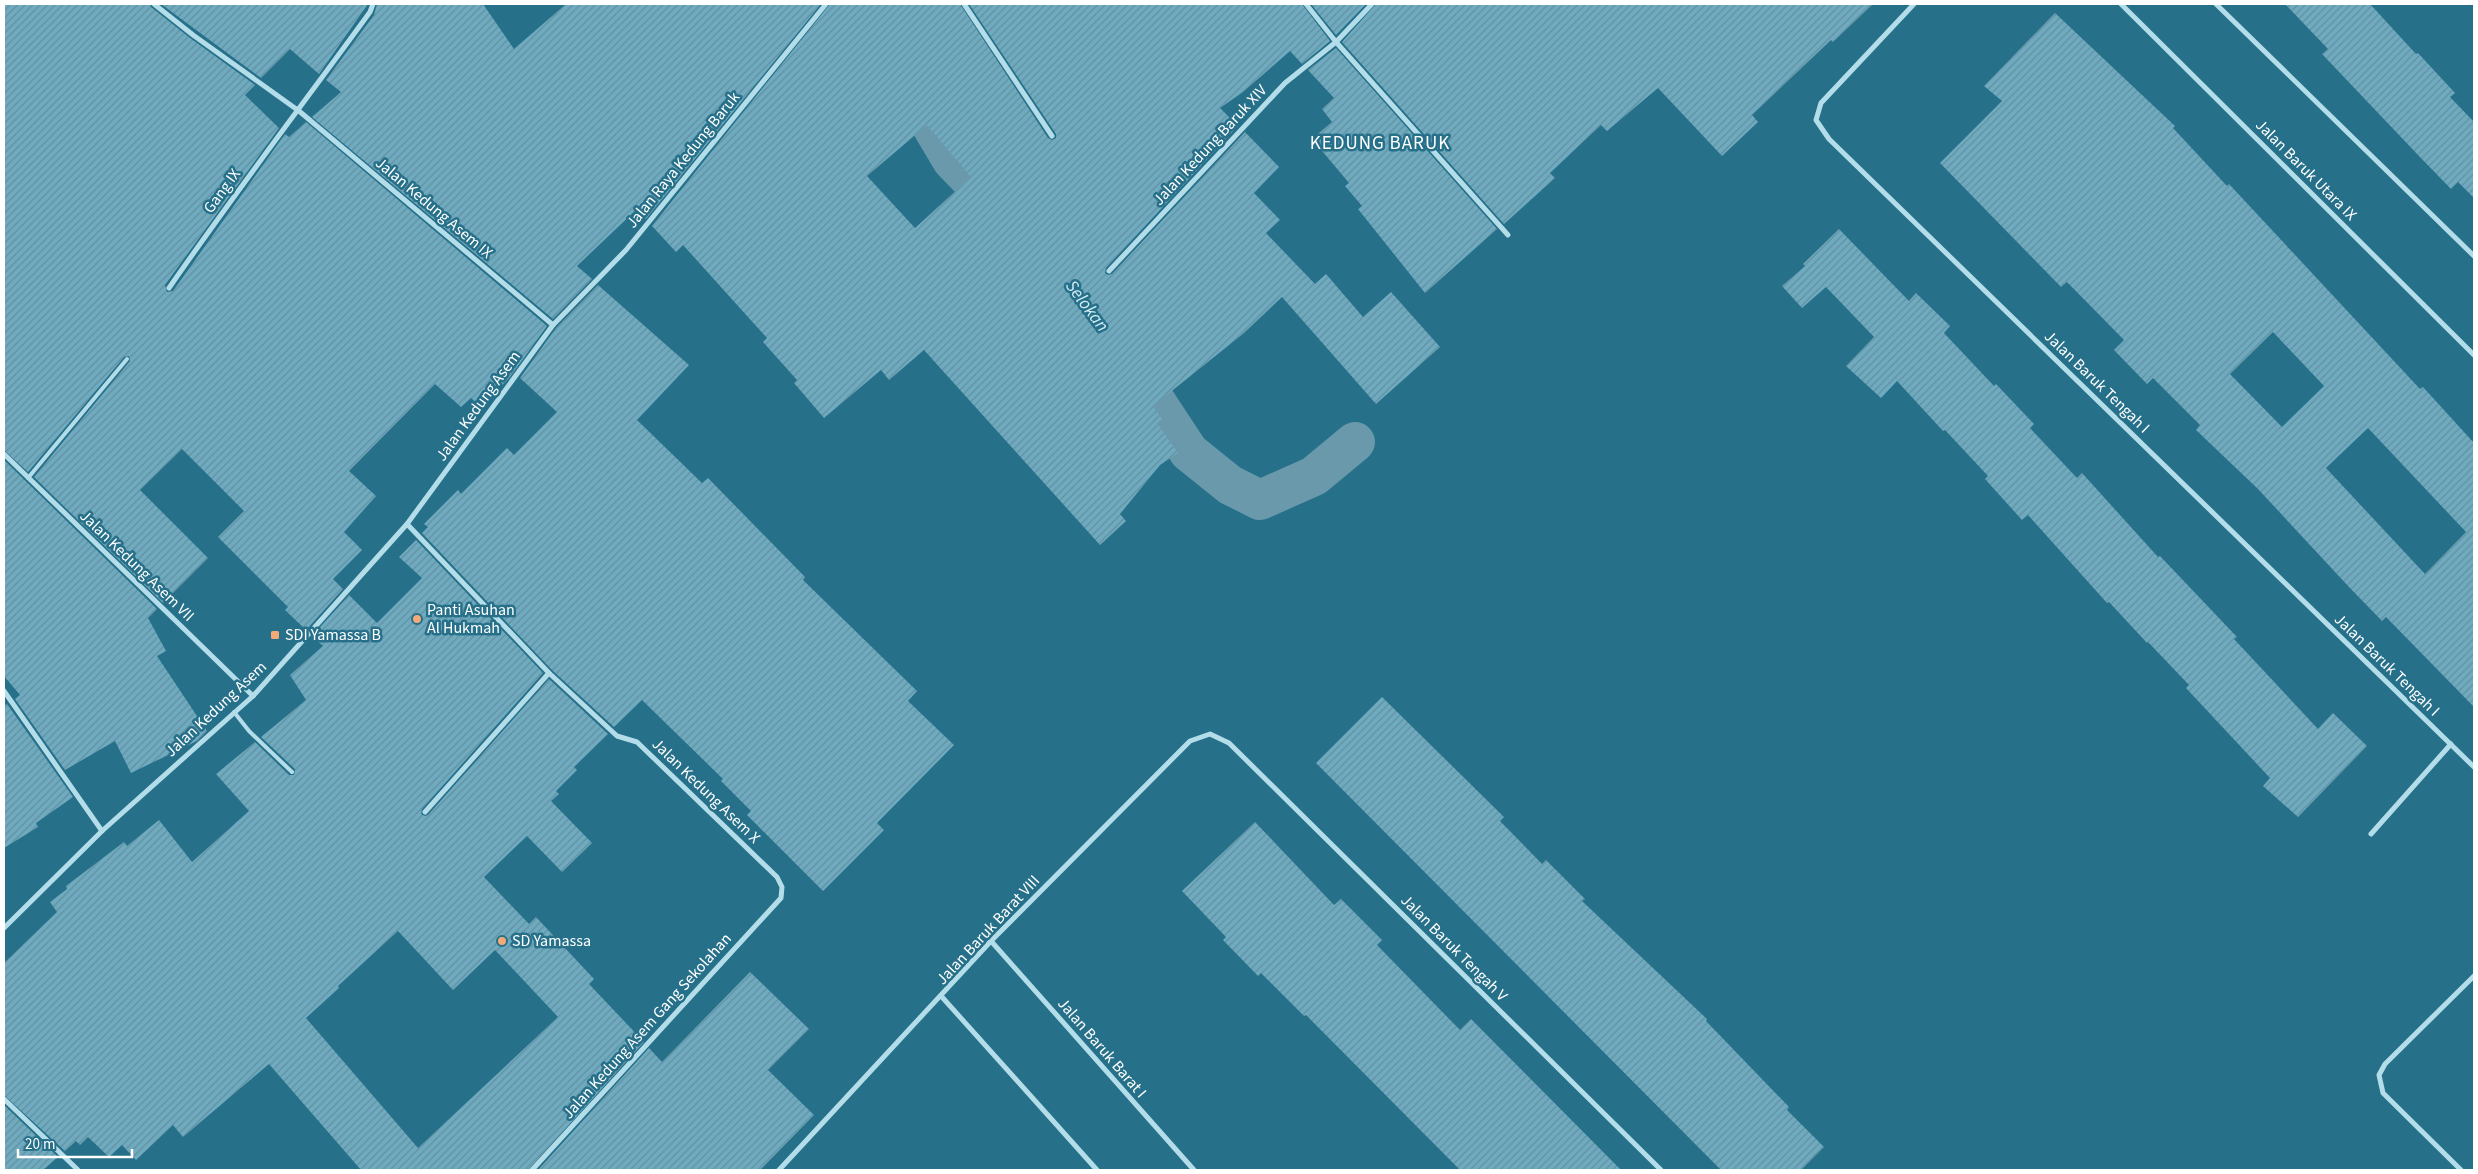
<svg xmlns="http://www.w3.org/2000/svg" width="2478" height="1174" font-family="'Source Sans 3',sans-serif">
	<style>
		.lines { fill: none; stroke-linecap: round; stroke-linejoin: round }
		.canal { stroke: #6999aa; stroke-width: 40 }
		.building { fill: url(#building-hatch); fill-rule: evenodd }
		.lane { stroke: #b4ddea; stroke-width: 4 }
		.street { stroke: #b4ddea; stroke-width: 5 }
		.poi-dot { fill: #f3aa79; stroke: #26708a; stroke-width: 2 }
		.labels { text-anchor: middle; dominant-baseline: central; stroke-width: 5; stroke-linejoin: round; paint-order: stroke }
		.street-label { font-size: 16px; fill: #fff; stroke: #26708a }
		.poi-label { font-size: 16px; fill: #fff; stroke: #26708a; text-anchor: start }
		.water-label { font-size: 18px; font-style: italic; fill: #d0ecf4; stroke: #26708a }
		.quarter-label { font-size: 19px; letter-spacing: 1px; fill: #fff; stroke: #26708a }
	</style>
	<defs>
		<pattern id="building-hatch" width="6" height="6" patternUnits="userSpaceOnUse" patternTransform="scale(1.25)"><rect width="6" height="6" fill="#6fabc0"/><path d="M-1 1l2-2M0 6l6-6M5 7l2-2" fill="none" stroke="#648e9d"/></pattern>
	</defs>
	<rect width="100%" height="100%" fill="#26708a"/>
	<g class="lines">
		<g class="canal">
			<path d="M868 4 930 123 952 160 1007 217"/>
			<path d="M1127 358 1189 452 1230 485 1260 500 1314 476 1355 442"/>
		</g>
	</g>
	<g class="building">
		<path d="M4 4H150L151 7 190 38 255 85 245 95 279 128 165 285 167 292 173 291 285 134 289 137 306 122 547 326 510 377 481 407 471 398 461 407 435 384 349 471 376 496 344 532 362 550 333 579 343 589 306 630 285 610 288 607 218 537 244 511 182 449 140 490 208 558 163 603 34 477 130 361 129 356 124 357 28 472 4 450Z"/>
		<path d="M161 4H368L319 74 290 49 261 78Z"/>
		<path d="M377 4H483L514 49 566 4H821L646 219 637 209 577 266 592 279 553 319 312 117 341 92 326 80 374 15Z"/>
		<path d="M830 4H960L1048 138 1052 140 1056 138V134L969 4H1302L1330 41 1302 64 1290 51 1243 92 1220 108 1238 126 1106 268 1105 273 1108 275 1112 274 1245 132 1279 167 1254 193 1280 220 1266 233 1315 284 1326 274 1363 317 1391 292 1440 347 1376 404 1282 297 1244 333 1153 406 1162 419 1157 423 1178 453 1160 465 1120 514 1126 521 1100 545 924 350 889 380 881 370 824 418 794 383 797 380 763 342 767 338 683 245 676 252 652 226ZM927 125 971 177 915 228 867 176Z"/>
		<path d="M1311 4H1366L1336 35Z"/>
		<path d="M1376 4H1873L1833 42 1831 40 1752 115 1758 122 1722 156 1658 88 1607 131 1601 125 1550 173 1555 178 1504 224 1342 42Z"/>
		<path d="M2285 4H2370L2416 54 2418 53 2455 93 2450 97 2474 122V198L2458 182 2451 189 2418 155 2322 54 2328 49Z"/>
		<path d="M2055 13 2175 126 2173 128 2227 186 2229 184 2420 389 2423 387 2474 443V707L2386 617 2382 621 2349 587 2258 489 2196 430 2200 425 2153 378 2147 384 2114 350 2124 340 2067 282 2061 287 1940 163 2002 101 1984 86ZM2273 332 2324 386 2282 427 2230 374ZM2368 428 2466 532 2425 574 2326 468Z"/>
		<path d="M1336 48 1497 229 1425 293 1358 209 1362 206 1345 186 1349 183 1312 139 1332 122 1322 109 1334 98 1308 70Z"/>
		<path d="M1839 229 1909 301 1916 293 1950 326 1944 333 1994 386 1996 384 2034 424 2030 428 2077 478 2082 473 2158 557 2160 556 2237 637 2234 639 2318 729 2333 713 2367 746 2298 817 2263 786 2270 778 2186 688 2189 685 2148 642 2147 643 2109 602 2107 603 2028 515 2022 520 1985 479 1988 476 1945 430 1943 431 1897 381 1881 398 1846 366 1874 337 1826 287 1802 308 1782 286 1805 266 1803 264Z"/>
		<path d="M598 285 689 365 637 420 702 483 708 478 805 577 803 580 917 691 908 701 954 745 877 823 884 830 823 891 747 815 751 811 721 781 723 779 642 700 614 727 552 670 422 533 428 527 424 524 458 490 461 494 507 448 514 455 557 412 520 378 556 328Z"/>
		<path d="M4 460 157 609 148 618 166 651 157 656 207 731 197 741 131 773 115 741 65 770 15 699 20 695 4 676Z"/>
		<path d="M416 540 543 673 422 809 421 814 425 816 428 815 549 679 608 734 574 767 577 770 556 791 559 794 551 801 592 843 562 872 527 836 484 877 529 924 536 917 594 979 589 984 644 1042 528 1170H361L269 1064 183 1137 173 1125 136 1160 122 1145 109 1157 88 1137 80 1145 76 1141 65 1151 4 1095V963L57 912 50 902 67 889 66 886 124 842 127 846 159 820 192 862 249 811 216 774 255 742 289 775H294L295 769 261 737 306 700 290 675 323 646 312 636 349 595 377 623 422 578 399 557ZM398 931 453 990 495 950 558 1017 418 1148 306 1018 339 988 338 986Z"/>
		<path d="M1382 697 1504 817 1500 821 1542 864 1546 860 1585 899 1582 901 1707 1019 1706 1021 1789 1107 1787 1110 1824 1147 1801 1170H1721L1316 763Z"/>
		<path d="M7 704 73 797 36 823 38 827 4 848V706Z"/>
		<path d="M1255 822 1334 905 1341 899 1382 940 1377 945 1460 1030 1471 1019 1621 1170H1460L1306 1015 1304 1016 1261 973 1258 976 1223 940 1226 937 1182 891Z"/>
		<path d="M750 972 809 1029 768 1070 814 1115 760 1170H538L649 1048 662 1062Z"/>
		<path d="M4 1105 58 1157 43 1170H4Z"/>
	</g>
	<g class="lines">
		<g class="lane">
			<path d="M28 478 127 359"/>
			<path d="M234 712 249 731 292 772"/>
		</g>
		<g class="street">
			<path d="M154 4 193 35 299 111 553 325"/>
			<path d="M964 4 1052 136"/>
			<path d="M1306 4 1336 42 1508 235"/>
			<path d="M1914 4 1821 103 1816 120 1829 139 2474 767"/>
			<path d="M2121 4 2474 355"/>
			<path d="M2216 4 2474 256"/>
			<path d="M1109 271 1285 83 1336 42 1372 4"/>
			<path d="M169 288C234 194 303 104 370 12L373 4"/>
			<path d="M4 454 253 696"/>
			<path d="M407 524 549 673 617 736 637 742 777 877 782 887 781 898 532 1170"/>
			<path d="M4 691 102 831"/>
			<path d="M425 812 549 673"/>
			<path d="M2371 834 2451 744"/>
			<path d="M4 928 102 831 253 696 407 524 553 325 626 250 826 4"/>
			<path d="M991 941 1194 1170"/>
			<path d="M942 997 1097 1170"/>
			<path d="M4 1099 78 1170"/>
			<path d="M779 1170 991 941 1190 741 1210 734 1229 743 1661 1170"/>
			<path d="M2461 1170 2383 1093 2379 1075 2385 1064 2474 976"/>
		</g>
	</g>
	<g class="poi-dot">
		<circle cx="417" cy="619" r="5"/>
		<rect x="270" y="630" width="10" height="10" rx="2.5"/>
		<circle cx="502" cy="941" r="5"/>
	</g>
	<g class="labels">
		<g class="street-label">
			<text transform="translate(1210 145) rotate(-47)">Jalan Kedung Baruk XIV</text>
			<text transform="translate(683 160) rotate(-51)">Jalan Raya Kedung Baruk</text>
			<text transform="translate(2306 170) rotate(45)">Jalan Baruk Utara IX</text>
			<text transform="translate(222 191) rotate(-54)">Gang IX</text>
			<text transform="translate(434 208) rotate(40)">Jalan Kedung Asem IX</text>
			<text transform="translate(2097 382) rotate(44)">Jalan Baruk Tengah I</text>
			<text transform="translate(478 406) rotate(-54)">Jalan Kedung Asem</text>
			<text transform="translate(137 566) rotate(44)">Jalan Kedung Asem VII</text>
			<text transform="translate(2387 665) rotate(44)">Jalan Baruk Tengah I</text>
			<text transform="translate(216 709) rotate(-43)">Jalan Kedung Asem</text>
			<text transform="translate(706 791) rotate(44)">Jalan Kedung Asem X</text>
			<text transform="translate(988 930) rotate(-47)">Jalan Baruk Barat VIII</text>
			<text transform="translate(1454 948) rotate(45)">Jalan Baruk Tengah V</text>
			<text transform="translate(647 1026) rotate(-48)">Jalan Kedung Asem Gang Sekolahan</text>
			<text transform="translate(1102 1048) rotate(49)">Jalan Baruk Barat I</text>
		</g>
		<g class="poi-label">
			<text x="427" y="610">Panti Asuhan<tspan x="427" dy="18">Al Hukmah</tspan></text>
			<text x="285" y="635">SDI Yamassa B</text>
			<text x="512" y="941">SD Yamassa</text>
		</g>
		<g class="water-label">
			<text transform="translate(1087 306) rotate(53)">Selokan</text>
		</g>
		<g class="quarter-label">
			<text x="1380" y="143">KEDUNG BARUK</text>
		</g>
	</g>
	<rect width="2478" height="1174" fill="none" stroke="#ffffff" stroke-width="10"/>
	<path d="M18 1149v8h114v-8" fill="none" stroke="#ffffff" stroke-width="2.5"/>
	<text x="25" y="1149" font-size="15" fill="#ffffff" stroke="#26708a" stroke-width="4" paint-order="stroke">20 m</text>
</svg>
